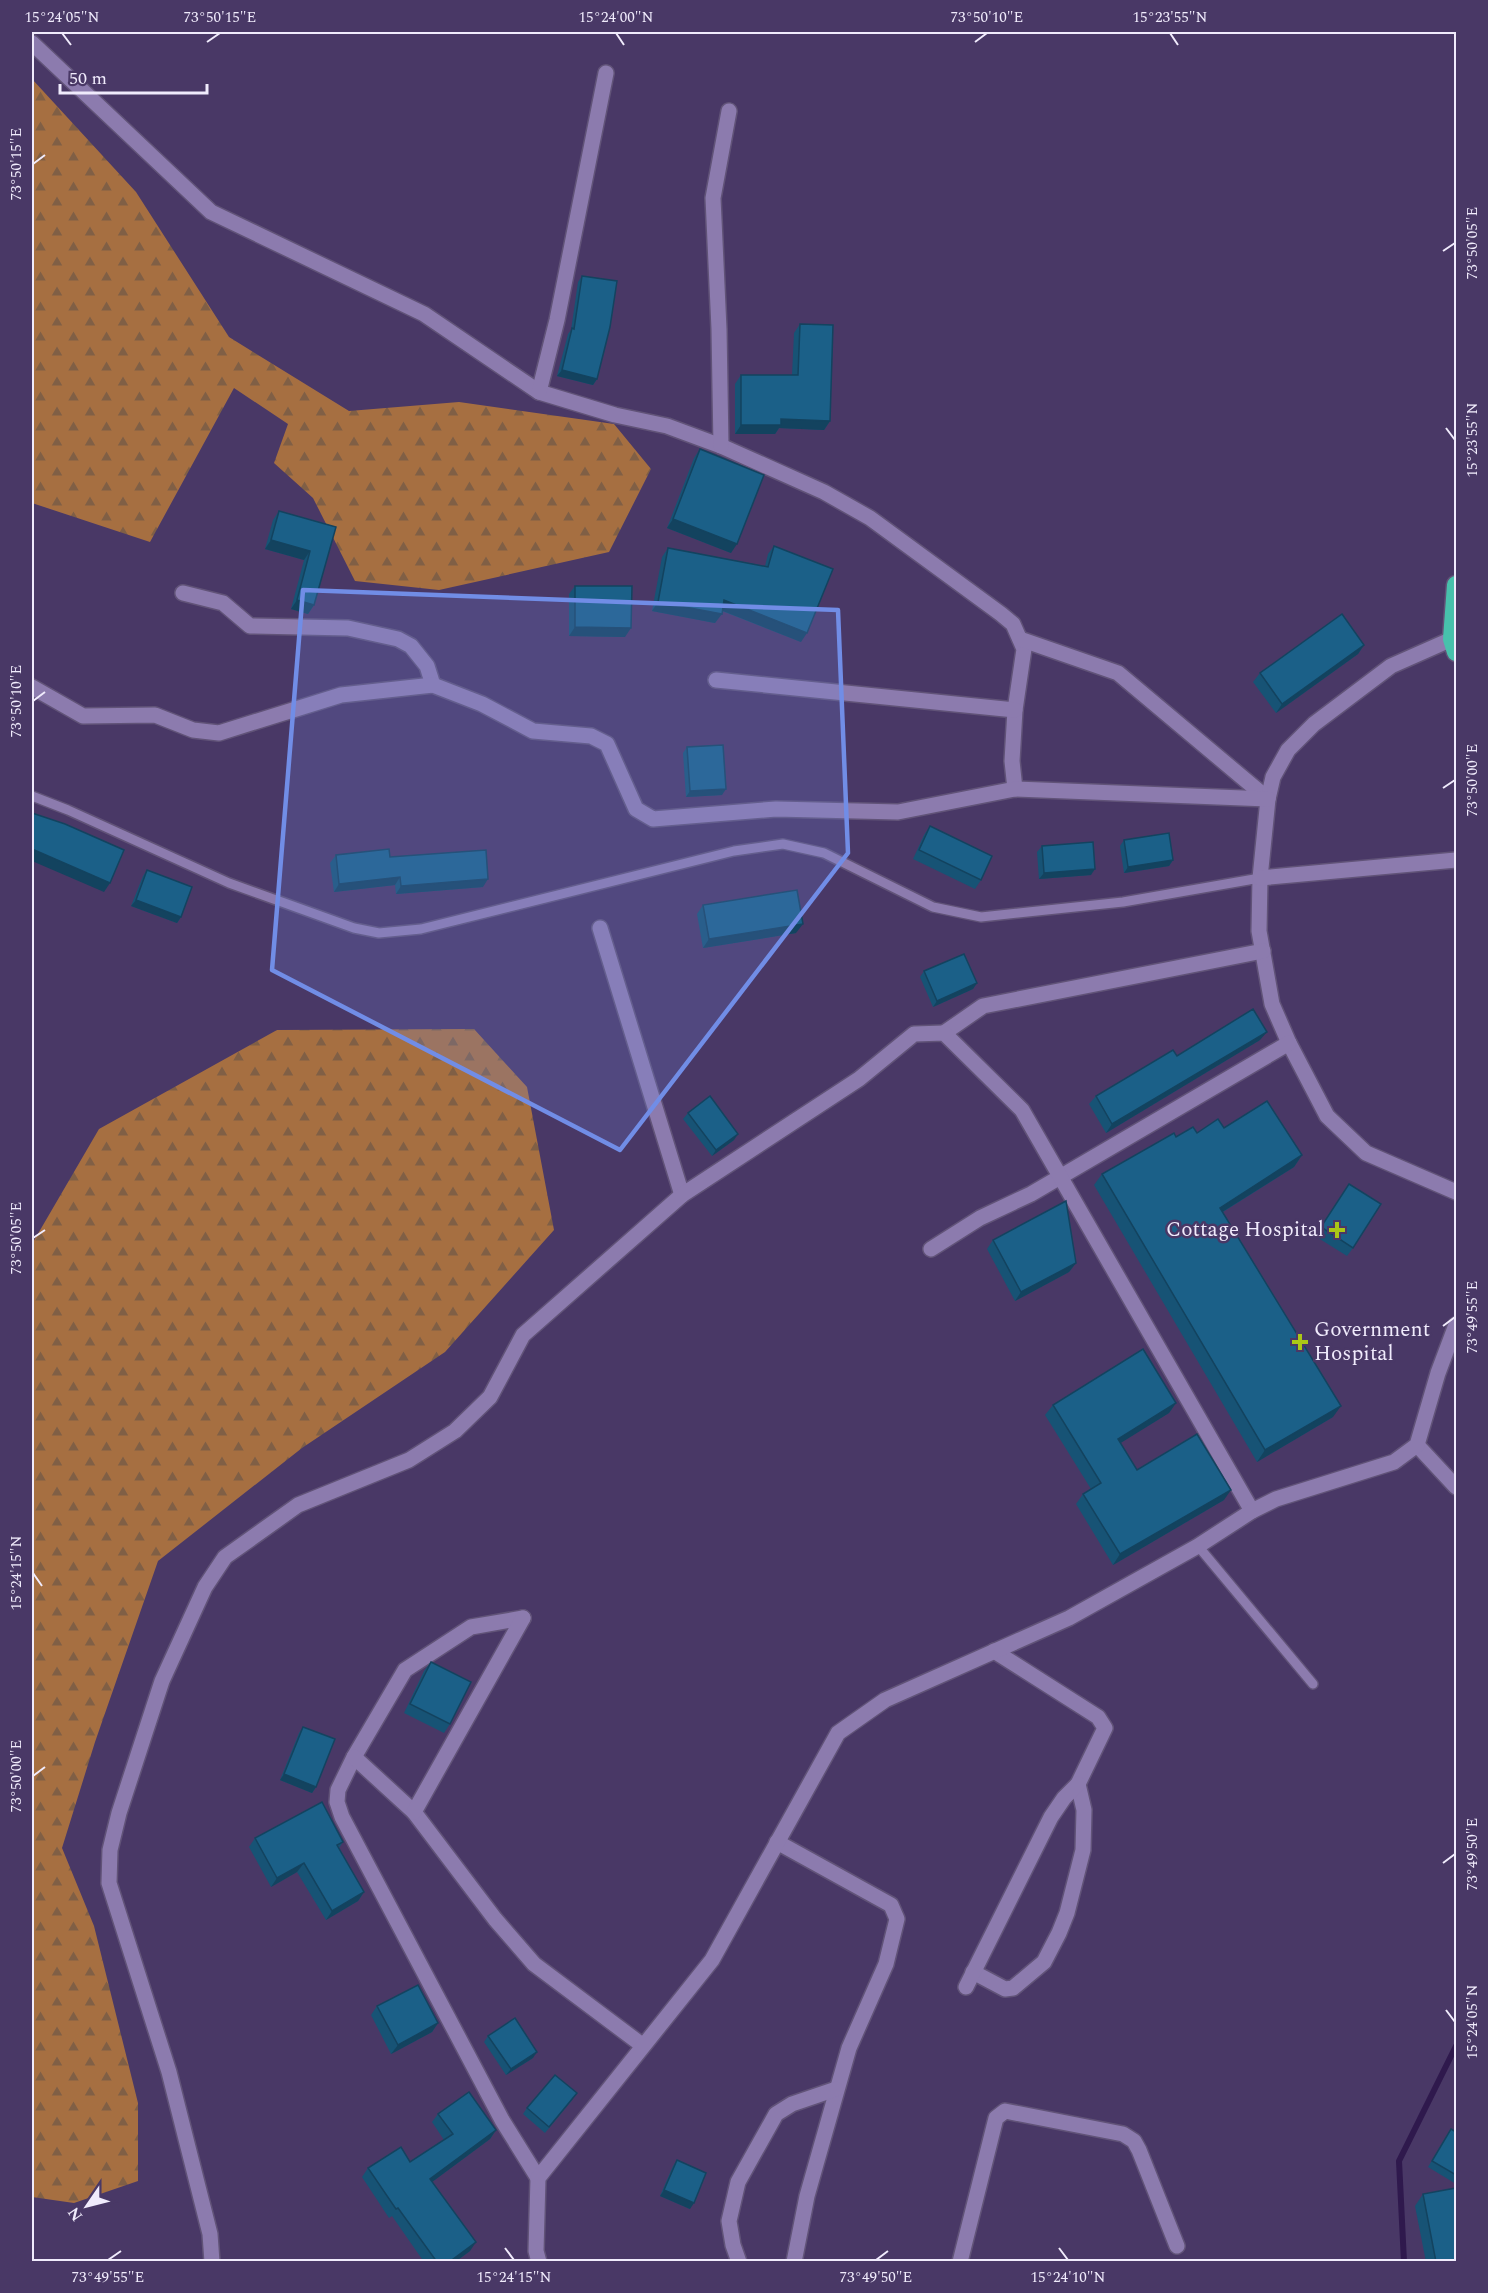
<svg xmlns="http://www.w3.org/2000/svg" width="1488" height="2293" font-family="Spectral,serif">
	<style>
		.forest { fill: url(#forest-firs) }
		.lines { fill: none; stroke-linecap: round; stroke-linejoin: round }
		.stream { stroke: #2f194d; stroke-width: 6 }
		.lane-casing { stroke: #615378; stroke-width: 12 }
		.street-casing { stroke: #615378; stroke-width: 18 }
		.highway-casing { stroke: #615378; stroke-width: 21 }
		.lane { stroke: #8c7bae; stroke-width: 9 }
		.street { stroke: #8c7bae; stroke-width: 15 }
		.highway { stroke: #47c1ac; stroke-width: 18 }
		.wall { fill: #175375 }
		.shaded-wall { fill: #13435f }
		.building { fill: #1b6088; stroke: #13435f; stroke-width: 1.5 }
		.marked { fill: #718de6; fill-opacity: 0.2; stroke: #718de6; stroke-width: 4.5; stroke-linejoin: round }
		.ticks { fill: none; stroke: #f0ebfc; stroke-width: 2 }
		.poi-dot { fill: #abc716; stroke: #493866; stroke-width: 2 }
		.labels { text-anchor: middle; dominant-baseline: central; stroke-width: 5; stroke-linejoin: round; paint-order: stroke }
		.poi-label { font-size: 21px; fill: #f0ebfc; stroke: #493866; text-anchor: end }
		.neatline { fill: none; stroke: #f0ebfc; stroke-width: 2 }
		.ticks-label { font-size: 15px; text-anchor: middle; fill: #f0ebfc }
	</style>
	<defs>
		<pattern id="forest-firs" width="22" height="20" patternUnits="userSpaceOnUse" patternTransform="scale(1.5)"><rect width="22" height="20" fill="#a66f41"/><path d="M5 1l3.5 6h-7zM16 11l3.5 6h-7z" fill="#805f45"/></pattern>
	</defs>
	<rect width="100%" height="100%" fill="#493866"/>
	<g class="forest">
		<path d="M32 79 136 192 229 337 349 411 459 402 614 424 651 469 609 552 439 590 355 581 313 498 274 463 288 424 234 388 150 542 32 503Z"/>
		<path d="M474 1029 527 1087 554 1230 445 1352 302 1448 158 1561 95 1742 62 1848 94 1926 138 2103V2181L74 2203 32 2197V1244L99 1129 277 1030Z"/>
	</g>
	<g class="lines">
		<path class="stream" d="M1404 2262 1399 2161 1456 2046"/>
		<defs>
			<g id="lane">
				<path d="M32 796 68 810 229 883 354 928 379 933 421 929 734 851 783 844 824 853 933 907 981 917 1123 902 1260 878"/>
				<path d="M1198 1546 1313 1684"/>
			</g>
			<g id="street">
				<path d="M32 43 211 212 424 314 539 392 615 415 667 426 721 446 824 492 870 518 1001 614 1013 624 1024 649 1015 710 1012 761 1015 789"/>
				<path d="M539 392 557 320 606 73"/>
				<path d="M721 446 719 329 713 198 729 111"/>
				<path d="M183 593 223 603 250 626 348 628 398 639 411 646 427 666 433 685"/>
				<path d="M1020 639 1118 673 1268 799"/>
				<path d="M1452 639 1391 666 1314 724 1288 750 1273 777 1268 799 1260 878 1259 931 1272 1004 1289 1043 1327 1116 1366 1153 1456 1192"/>
				<path d="M716 680 1015 710"/>
				<path d="M32 687 83 716 155 715 193 730 219 733 341 695 433 685 482 704 533 731 591 736 607 744 636 809 653 819 776 809 898 812 1015 789 1268 799"/>
				<path d="M1260 878 1456 860"/>
				<path d="M600 928 682 1195"/>
				<path d="M944 1033 983 1006 1263 951"/>
				<path d="M931 1249 980 1218 1031 1194 1289 1043"/>
				<path d="M1417 1445 1456 1487"/>
				<path d="M523 1618 471 1627 405 1670 354 1757 338 1790 337 1802 342 1817 502 2120 538 2178"/>
				<path d="M354 1757 414 1812 495 1919 534 1964 642 2045"/>
				<path d="M414 1812 523 1618"/>
				<path d="M777 1842 891 1905 897 1919 886 1964 849 2048 807 2196 794 2262"/>
				<path d="M973 1972 1005 1989 1013 1988 1044 1962 1059 1933 1067 1913 1083 1850 1084 1810 1078 1784 1105 1728 1098 1717 994 1651"/>
				<path d="M966 1987 1051 1817 1064 1798 1078 1784"/>
				<path d="M212 2262 210 2234 169 2072 109 1883 110 1850 119 1813 162 1681 205 1587 225 1557 298 1505 409 1460 455 1431 490 1397 523 1335 682 1195 859 1079 914 1034 944 1033 1022 1110 1252 1511"/>
				<path d="M539 2262 536 2251 538 2178 712 1960 838 1733 885 1700 1069 1618 1198 1546 1252 1511 1276 1499 1394 1462 1417 1445 1438 1373 1456 1325"/>
				<path d="M739 2262 733 2245 729 2221 738 2182 776 2114 792 2104 836 2089"/>
				<path d="M960 2262 996 2118 1005 2111 1123 2134 1134 2141 1139 2150 1177 2246"/>
			</g>
			<path id="highway" d="M1456 585 1452 639 1456 652"/>
		</defs>
		<use href="#lane" class="lane-casing"/>
		<use href="#street" class="street-casing"/>
		<use href="#highway" class="highway-casing"/>
		<use href="#lane" class="lane"/>
		<use href="#street" class="street"/>
		<use href="#highway" class="highway"/>
	</g>
	<g class="wall">
		<path d="M582 276 597 379 593 385 557 376 568 334 571 330 578 282Z"/>
		<path d="M800 324 830 421 824 430 779 428 775 434H735V384L741 375H792L794 333Z"/>
		<path d="M700 449 731 553 667 528 694 458Z"/>
		<path d="M279 511 336 527 314 605 308 614 291 609 304 560 265 549 273 520Z"/>
		<path d="M774 546 801 642 722 611 715 623 652 611 662 557 668 548 765 566 768 554Z"/>
		<path d="M575 586 625 637 569 636V594Z"/>
		<path d="M1364 645 1358 654 1276 713 1253 682 1260 673Z"/>
		<path d="M687 747 722 795 686 797 683 753Z"/>
		<path d="M930 826 981 880 975 889 913 859 924 835Z"/>
		<path d="M1124 840 1173 860 1169 866 1124 873 1120 846Z"/>
		<path d="M1042 846 1091 875 1039 879 1037 852Z"/>
		<path d="M336 855 390 857 483 887 396 894 395 885 334 892 330 863Z"/>
		<path d="M147 870 181 917 177 923 131 906 143 876Z"/>
		<path d="M703 905 796 933 703 948 697 914Z"/>
		<path d="M924 971 977 983 973 989 933 1007 920 977Z"/>
		<path d="M1260 1040 1106 1133 1089 1104 1096 1096 1177 1056Z"/>
		<path d="M688 1113 734 1140 712 1156 683 1119Z"/>
		<path d="M1224 1128 1302 1155 1294 1167 1223 1212 1333 1417 1257 1462 1094 1185 1102 1174 1176 1137 1197 1133Z"/>
		<path d="M1349 1184 1353 1248 1347 1256 1315 1236Z"/>
		<path d="M993 1240 1076 1263 1069 1272 1015 1301 987 1249Z"/>
		<path d="M1176 1403 1169 1413 1120 1443 1137 1470 1224 1500 1113 1565 1076 1504 1083 1494 1091 1489 1045 1415 1053 1405Z"/>
		<path d="M431 1662 450 1724 444 1733 404 1713 424 1671Z"/>
		<path d="M303 1727 316 1787 312 1793 280 1780 299 1733Z"/>
		<path d="M255 1838 343 1842 339 1848 364 1892 358 1901 326 1920 297 1872 271 1887 249 1847Z"/>
		<path d="M377 2006 438 2023 432 2032 391 2054 371 2015Z"/>
		<path d="M488 2036 533 2058 506 2075 484 2042Z"/>
		<path d="M573 2099 545 2133 523 2114 527 2108Z"/>
		<path d="M438 2114 496 2130 490 2139 432 2182 470 2251 455 2262H424L392 2216 389 2218 362 2177 368 2168 410 2162 444 2140 432 2122Z"/>
		<path d="M1451 2129 1456 2132V2184L1428 2167Z"/>
		<path d="M677 2160 690 2209 660 2196 673 2166Z"/>
		<path d="M1423 2194 1456 2262H1426L1415 2206Z"/>
	</g>
	<g class="shaded-wall">
		<path d="M562 370 597 379 593 385 557 376Z"/>
		<path d="M781 419 830 421 824 430 779 428 775 434H735L741 425Z"/>
		<path d="M673 519 737 544 731 553 667 528Z"/>
		<path d="M271 540 310 551 304 560 265 549Z"/>
		<path d="M297 600 314 605 308 614 291 609Z"/>
		<path d="M724 600 807 633 801 642 718 609Z"/>
		<path d="M658 602 722 614 715 623 652 611Z"/>
		<path d="M575 627 631 628 625 637 569 636Z"/>
		<path d="M1364 645 1358 654 1276 713 1282 704Z"/>
		<path d="M726 789 722 795 686 797 690 791Z"/>
		<path d="M32 849 110 883 104 892 32 861Z"/>
		<path d="M1173 860 1169 866 1124 873 1128 867Z"/>
		<path d="M1095 869 1091 875 1039 879 1044 873Z"/>
		<path d="M400 877 395 885 334 892 339 884Z"/>
		<path d="M488 879 483 887 396 894 401 886Z"/>
		<path d="M136 900 181 917 177 923 131 906Z"/>
		<path d="M803 924 796 933 703 948 709 939Z"/>
		<path d="M977 983 973 989 933 1007 937 1001Z"/>
		<path d="M1267 1032 1260 1040 1106 1133 1112 1124Z"/>
		<path d="M738 1134 734 1140 712 1156 716 1150Z"/>
		<path d="M1302 1155 1294 1167 1211 1219 1220 1208Z"/>
		<path d="M1076 1263 1069 1272 1015 1301 1021 1292Z"/>
		<path d="M1176 1403 1169 1413 1111 1449 1118 1439Z"/>
		<path d="M1341 1406 1333 1417 1257 1462 1265 1450Z"/>
		<path d="M1231 1490 1224 1500 1113 1565 1120 1554Z"/>
		<path d="M284 1774 316 1787 312 1793 280 1780Z"/>
		<path d="M304 1863 297 1872 271 1887 277 1878Z"/>
		<path d="M364 1892 358 1901 326 1920 332 1911Z"/>
		<path d="M438 2023 432 2032 391 2054 398 2045Z"/>
		<path d="M537 2052 533 2058 506 2075 511 2069Z"/>
		<path d="M496 2130 490 2139 424 2188 430 2179Z"/>
		<path d="M664 2190 694 2203 690 2209 660 2196Z"/>
		<path d="M476 2242 470 2251 455 2262H449Z"/>
	</g>
	<g class="building">
		<path d="M582 276 617 281 610 327 597 379 562 370 572 328 574 329Z"/>
		<path d="M800 324 833 325 830 421 781 419V425H741V375H798Z"/>
		<path d="M700 449 764 475 737 544 673 519Z"/>
		<path d="M279 511 336 527 314 605 297 600 310 551 271 540Z"/>
		<path d="M774 546 833 569 807 633 724 600 722 614 658 602 668 548 768 567Z"/>
		<path d="M575 586H632L631 628 575 627Z"/>
		<path d="M1342 614 1364 645 1282 704 1260 673Z"/>
		<path d="M723 745 726 789 690 791 687 747Z"/>
		<path d="M32 813 65 824 124 850 110 883 32 849Z"/>
		<path d="M930 826 992 856 981 880 919 850Z"/>
		<path d="M1169 833 1173 860 1128 867 1124 840Z"/>
		<path d="M1093 842 1095 869 1044 873 1042 846Z"/>
		<path d="M389 849 390 857 486 850 488 879 401 886 400 877 339 884 336 855Z"/>
		<path d="M147 870 192 887 181 917 136 900Z"/>
		<path d="M797 890 803 924 709 939 703 905Z"/>
		<path d="M964 954 977 983 937 1001 924 971Z"/>
		<path d="M1253 1009 1267 1032 1112 1124 1096 1096 1173 1050 1177 1056Z"/>
		<path d="M710 1096 738 1134 716 1150 688 1113Z"/>
		<path d="M1267 1101 1302 1155 1220 1208 1341 1406 1265 1450 1102 1174 1174 1133 1176 1137 1193 1127 1197 1133 1218 1119 1224 1128Z"/>
		<path d="M1349 1184 1381 1204 1353 1248 1321 1227Z"/>
		<path d="M1066 1201 1076 1263 1021 1292 993 1240Z"/>
		<path d="M1143 1349 1176 1403 1118 1439 1137 1470 1197 1434 1231 1490 1120 1554 1083 1494 1101 1483 1053 1405Z"/>
		<path d="M431 1662 471 1682 450 1724 410 1704Z"/>
		<path d="M303 1727 335 1739 316 1787 284 1774Z"/>
		<path d="M322 1802 343 1842 337 1845 364 1892 332 1911 304 1863 277 1878 255 1838Z"/>
		<path d="M418 1985 438 2023 398 2045 377 2006Z"/>
		<path d="M515 2018 537 2052 511 2069 488 2036Z"/>
		<path d="M555 2075 577 2093 549 2127 527 2108Z"/>
		<path d="M469 2092 496 2130 430 2179 476 2242 449 2262H437L398 2208 396 2209 368 2168 401 2147 410 2162 453 2134 438 2114Z"/>
		<path d="M1451 2129 1456 2132V2175L1432 2161Z"/>
		<path d="M677 2160 706 2173 694 2203 664 2190Z"/>
		<path d="M1456 2188V2262H1436L1423 2194Z"/>
	</g>
	<path class="marked" d="M303 590 838 610 848 853 620 1150 272 970Z"/>
	<path class="ticks" d="M62 33 71 45M616 33 624 45M1170 33 1178 45M207 42 220 33M975 42 987 33M33 164 45 155M1443 251 1455 243M1446 428 1455 440M33 701 45 692M1443 788 1455 780M33 1238 45 1230M1443 1326 1455 1317M33 1573 42 1586M33 1776 45 1767M1443 1863 1455 1854M1446 2010 1455 2022M505 2248 514 2260M1059 2248 1068 2260M108 2260 121 2251M876 2260 888 2251"/>
	<g class="poi-dot">
		<path d="M1334 1221h6v6h6v6h-6v6h-6v-6h-6v-6h6z"/>
		<path d="M1297 1333h6v6h6v6h-6v6h-6v-6h-6v-6h6z"/>
	</g>
	<g class="labels">
		<g class="poi-label">
			<text x="1324" y="1230">Cottage Hospital</text>
			<text x="1314" y="1330" text-anchor="start">Government<tspan x="1314" dy="24">Hospital</tspan></text>
		</g>
	</g>
	<rect width="1488" height="2293" fill="none" stroke="#493866" stroke-width="66"/>
	<g transform="translate(87 2206) rotate(235)" stroke="#493866" stroke-width="4.5" paint-order="stroke">
	<path d="M0-4.5L10 22L0 15L-10 22Z" fill="#f0ebfc"/>
	<text y="-9" font-size="16" font-weight="bold" text-anchor="middle" fill="#f0ebfc">N</text>
	</g>
	<path d="M60 84v9h147v-9" fill="none" stroke="#f0ebfc" stroke-width="3"/>
	<text x="69" y="84" font-size="18" fill="#f0ebfc" stroke="#493866" stroke-width="4.5" paint-order="stroke">50 m</text>
	<rect x="33" y="33" width="1422" height="2227" class="neatline"/>
	<g class="ticks-label">
		<text x="62" y="22">15°24'05"N</text>
		<text x="220" y="22">73°50'15"E</text>
		<text x="616" y="22">15°24'00"N</text>
		<text x="987" y="22">73°50'10"E</text>
		<text x="1170" y="22">15°23'55"N</text>
		<text transform="translate(16 164) rotate(-90)" y="5">73°50'15"E</text>
		<text transform="translate(1472 243) rotate(-90)" y="5">73°50'05"E</text>
		<text transform="translate(1472 440) rotate(-90)" y="5">15°23'55"N</text>
		<text transform="translate(16 701) rotate(-90)" y="5">73°50'10"E</text>
		<text transform="translate(1472 780) rotate(-90)" y="5">73°50'00"E</text>
		<text transform="translate(16 1238) rotate(-90)" y="5">73°50'05"E</text>
		<text transform="translate(1472 1317) rotate(-90)" y="5">73°49'55"E</text>
		<text transform="translate(16 1573) rotate(-90)" y="5">15°24'15"N</text>
		<text transform="translate(16 1776) rotate(-90)" y="5">73°50'00"E</text>
		<text transform="translate(1472 1854) rotate(-90)" y="5">73°49'50"E</text>
		<text transform="translate(1472 2022) rotate(-90)" y="5">15°24'05"N</text>
		<text x="108" y="2282">73°49'55"E</text>
		<text x="514" y="2282">15°24'15"N</text>
		<text x="876" y="2282">73°49'50"E</text>
		<text x="1068" y="2282">15°24'10"N</text>
	</g>
</svg>
